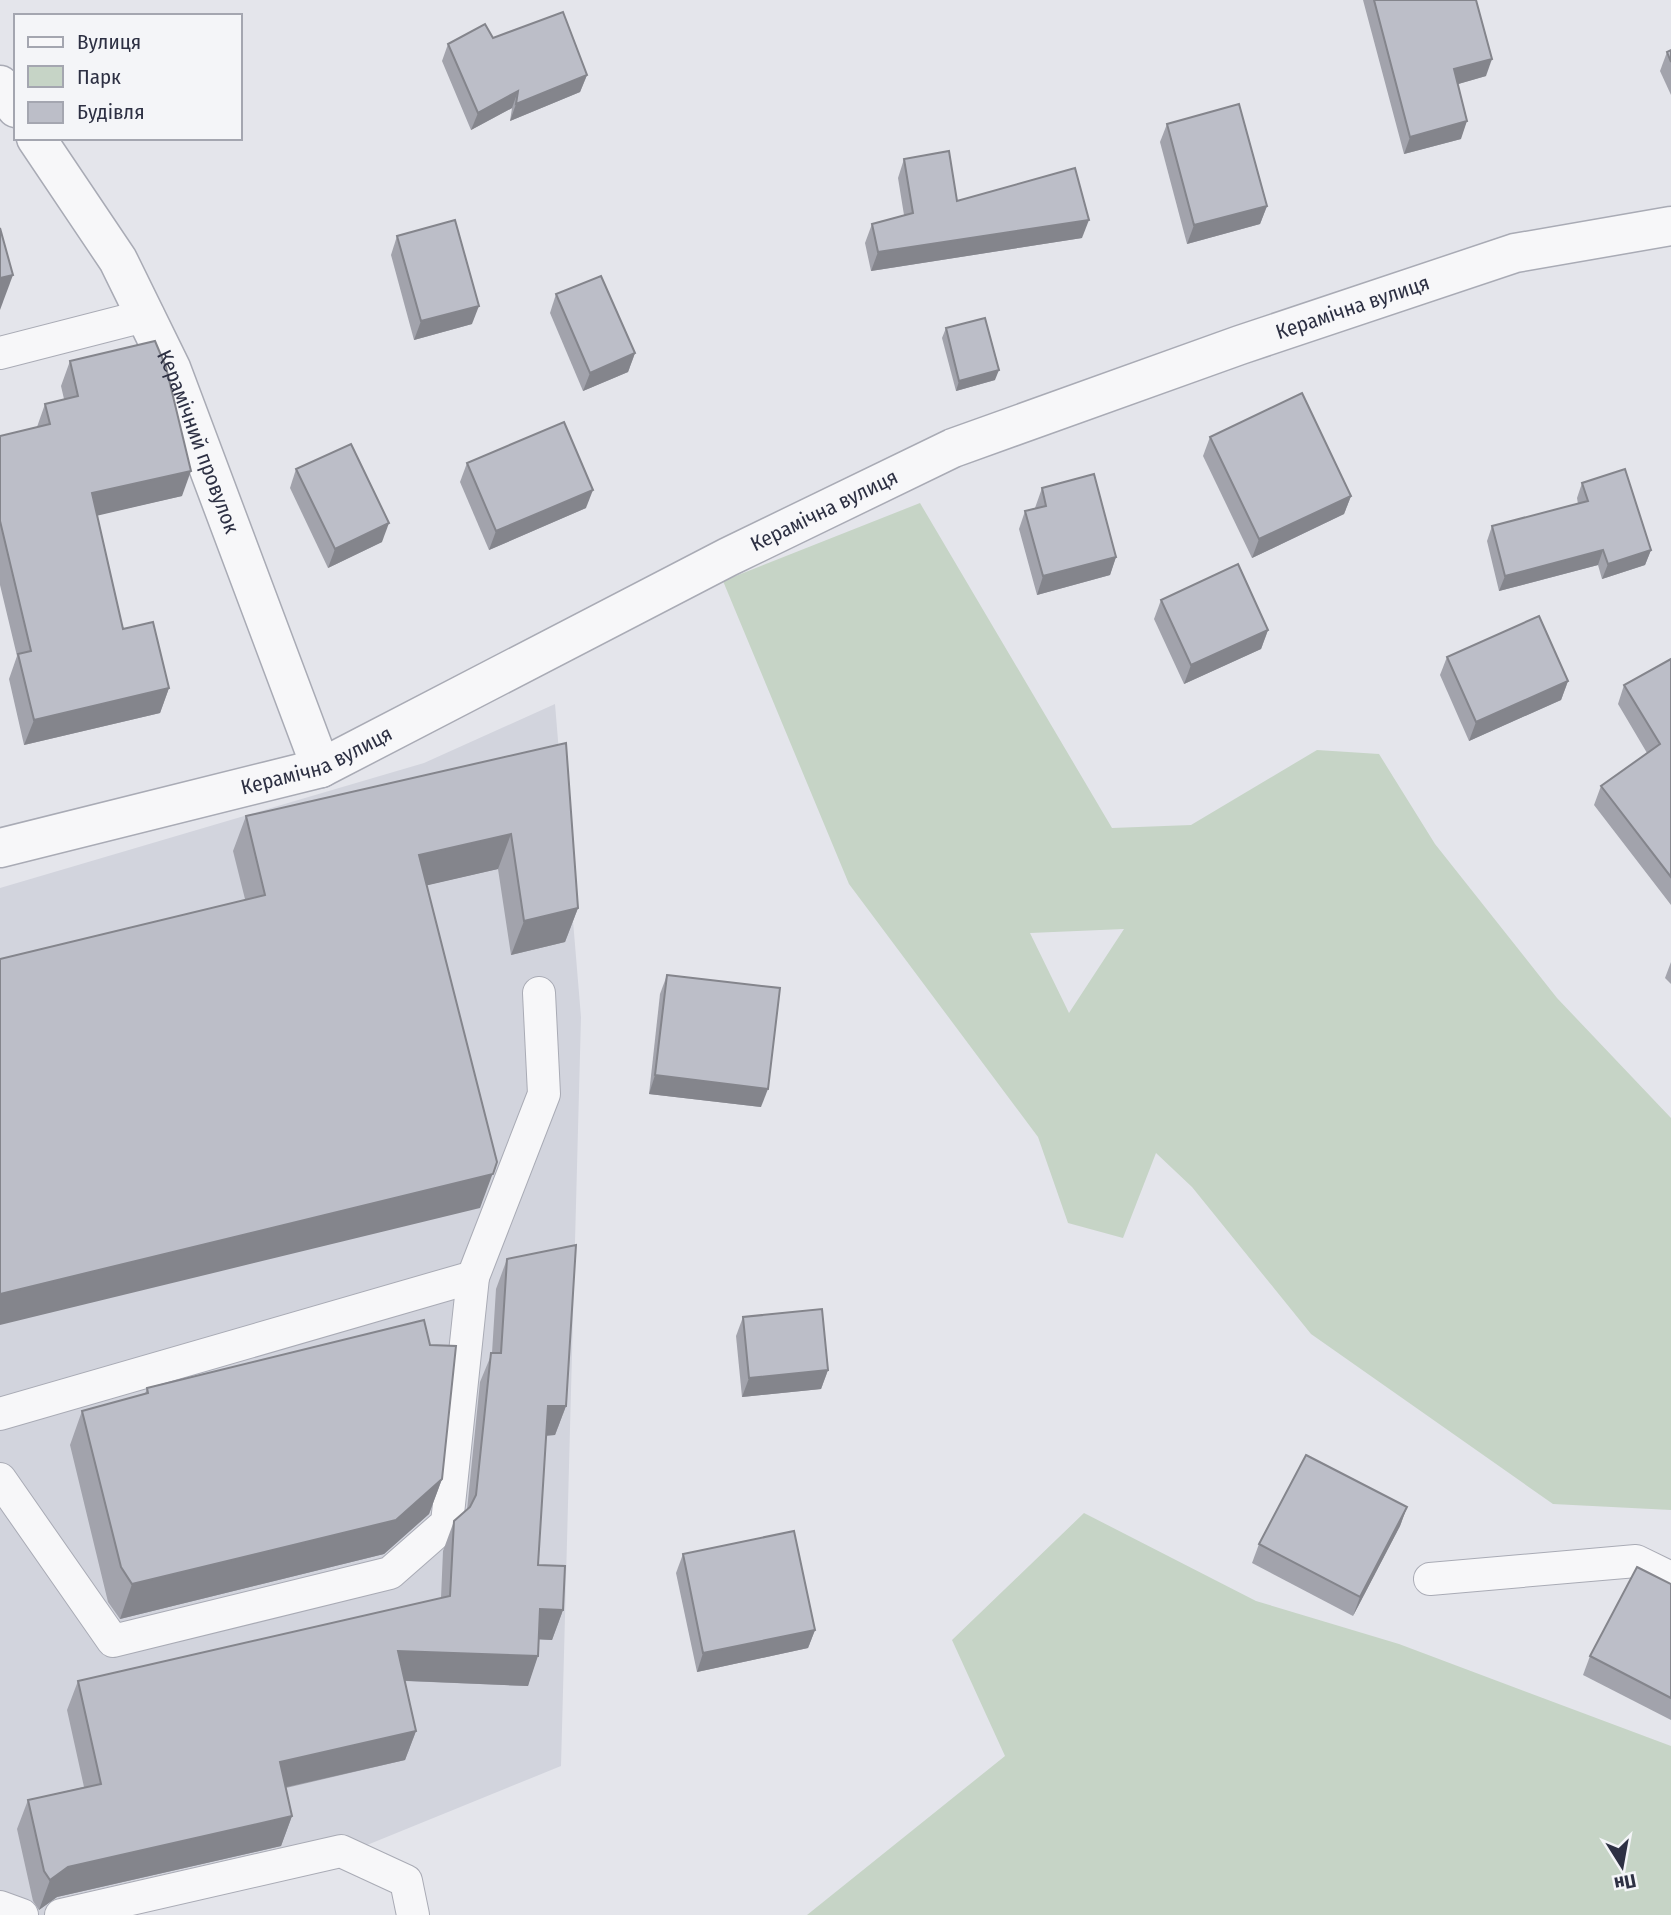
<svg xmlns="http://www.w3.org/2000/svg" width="1671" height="1915" font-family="'Fira Sans Condensed',sans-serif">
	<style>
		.built { fill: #d2d4dd }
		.green { fill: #c6d4c6; fill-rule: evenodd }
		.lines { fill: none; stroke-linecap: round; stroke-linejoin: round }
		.service-casing { stroke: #a9abb5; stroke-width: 34 }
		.minor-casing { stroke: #a9abb5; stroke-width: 41 }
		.service { stroke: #f7f7f9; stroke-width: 32 }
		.minor { stroke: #f7f7f9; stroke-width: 38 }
		.wall { fill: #a2a3ac }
		.shaded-wall { fill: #84858c }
		.building { fill: #bcbec8; stroke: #84858c; stroke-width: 2 }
		.labels { text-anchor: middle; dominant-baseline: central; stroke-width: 5; stroke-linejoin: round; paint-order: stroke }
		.street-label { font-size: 21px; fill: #2d3043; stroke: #f4f5f8 }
	</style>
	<rect width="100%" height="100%" fill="#e4e5eb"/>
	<path class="built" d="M555 704 581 1017 561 1766 318 1865 103 1915H0V888L424 763Z"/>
	<g class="green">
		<path d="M920 503 1112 828 1191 825 1317 750 1379 754 1435 844 1557 998 1671 1118V1510L1553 1504 1311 1334 1192 1187 1156 1153 1123 1238 1068 1223 1038 1137 849 884 723 581ZM1124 929 1069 1013 1030 933Z"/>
		<path d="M1084 1513 1256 1601 1399 1644 1671 1746V1915H807L1005 1756 952 1640Z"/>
	</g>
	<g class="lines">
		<defs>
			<g id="service">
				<path d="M0 353 148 315"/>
				<path d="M0 1414 473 1277 544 1094 539 993"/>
				<path d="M0 1479 113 1641 390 1573 447 1523 473 1277"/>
				<path d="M1430 1579 1636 1561 1671 1578"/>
				<path d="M0 1907 22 1915"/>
				<path d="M61 1915 341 1851 406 1881 413 1915"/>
			</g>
			<g id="minor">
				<path d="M0 85 16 108"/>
				<path id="s1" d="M36 138 118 260 171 368 321 768"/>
				<path id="s2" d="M0 848 321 768 728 557 953 448 1240 345 1515 253 1671 226"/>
			</g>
		</defs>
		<use href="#service" class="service-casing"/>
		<use href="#minor" class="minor-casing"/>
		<use href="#service" class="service"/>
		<use href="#minor" class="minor"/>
	</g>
	<g class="wall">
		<path d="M1363 0H1476L1486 76 1458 84 1461 139 1404 154Z"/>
		<path d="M493 38 587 75 580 92 510 121 512 108 471 130 442 61 448 44Z"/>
		<path d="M1671 50V95L1660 71 1667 52Z"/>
		<path d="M1167 124 1267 206 1260 224 1187 244 1160 142Z"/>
		<path d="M904 159 957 201 1082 238 871 271 865 243 872 224 904 215 898 178Z"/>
		<path d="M397 236 472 324 414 340 391 255Z"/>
		<path d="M556 294 635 353 628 372 583 391 550 313Z"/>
		<path d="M946 328 995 380 956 391 942 338Z"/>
		<path d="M70 361 182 496 97 515 123 629 169 688 160 713 24 745 9 679 17 656 0 585V436L37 427 45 404 64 399 61 386Z"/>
		<path d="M1210 437 1351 496 1344 514 1252 558 1203 456Z"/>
		<path d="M467 463 586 508 489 550 460 482Z"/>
		<path d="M296 469 382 542 328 568 290 488Z"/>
		<path d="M1582 483 1651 550 1645 565 1602 579 1598 565 1499 591 1487 541 1492 526 1578 504 1577 498Z"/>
		<path d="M1042 488 1116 557 1110 575 1037 595 1019 529 1025 511 1035 508Z"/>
		<path d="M1161 600 1268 630 1261 649 1184 684 1154 619Z"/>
		<path d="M1447 657 1568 681 1561 700 1469 741 1440 675Z"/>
		<path d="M1671 659V905L1594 805 1601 786 1647 753 1618 704 1624 685Z"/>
		<path d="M566 743 578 908 565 942 511 955 498 869 427 885 480 1208 245 899 233 851 246 816Z"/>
		<path d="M1671 962V984L1665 978Z"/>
		<path d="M667 975 761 1107 649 1094 660 994Z"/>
		<path d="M507 1259 566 1406 555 1435 546 1436 538 1565 563 1610 552 1640 539 1639 528 1686 405 1681 416 1731 405 1760 286 1788 292 1816 281 1846 57 1897 39 1910 33 1901 17 1829 28 1800 84 1787 67 1710 78 1681 441 1598 443 1551 454 1521 467 1510 480 1382 492 1353 496 1289Z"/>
		<path d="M743 1317 828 1370 821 1389 742 1397 736 1336Z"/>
		<path d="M147 1388 442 1479 429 1514 384 1554 120 1619 108 1602 70 1445 82 1411 145 1394Z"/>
		<path d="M1407 1507 1400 1526 1353 1616 1252 1563 1259 1544Z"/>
		<path d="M683 1554 815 1630 808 1648 697 1672 676 1573Z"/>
		<path d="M1671 1584V1720L1583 1675 1590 1656Z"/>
	</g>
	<g class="shaded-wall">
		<path d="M1492 59 1486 76 1448 87 1454 69Z"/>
		<path d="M587 75 580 92 510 121 516 104Z"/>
		<path d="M518 91 512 108 471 130 478 113Z"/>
		<path d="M1467 121 1461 139 1404 154 1410 137Z"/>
		<path d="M1267 206 1260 224 1187 244 1194 225Z"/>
		<path d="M1089 220 1082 238 871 271 878 252Z"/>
		<path d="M13 275 0 310V278Z"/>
		<path d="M479 306 472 324 414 340 421 321Z"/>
		<path d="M635 353 628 372 583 391 590 373Z"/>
		<path d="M999 370 995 380 956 391 959 381Z"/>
		<path d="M191 471 182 496 83 519 92 493Z"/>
		<path d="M593 490 586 508 489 550 496 531Z"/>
		<path d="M1351 496 1344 514 1252 558 1259 539Z"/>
		<path d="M389 523 382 542 328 568 335 549Z"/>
		<path d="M1603 550 1598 565 1499 591 1505 576Z"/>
		<path d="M1651 550 1645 565 1602 579 1608 564Z"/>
		<path d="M1116 557 1110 575 1037 595 1043 576Z"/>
		<path d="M1268 630 1261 649 1184 684 1191 665Z"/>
		<path d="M1568 681 1561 700 1469 741 1476 722Z"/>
		<path d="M169 688 160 713 24 745 34 720Z"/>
		<path d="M511 834 498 869 407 890 419 855Z"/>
		<path d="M578 908 565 942 511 955 524 921Z"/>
		<path d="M655 1075 768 1089 761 1107 649 1094Z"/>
		<path d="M497 1162 480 1208 0 1325V1294Z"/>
		<path d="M828 1370 821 1389 742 1397 749 1378Z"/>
		<path d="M548 1406H566L555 1435 537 1436Z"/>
		<path d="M442 1479 429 1514 384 1554 120 1619 132 1584Z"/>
		<path d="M1407 1507 1400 1526 1353 1616 1360 1597Z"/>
		<path d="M540 1609 563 1610 552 1640 530 1639Z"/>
		<path d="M815 1630 808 1648 697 1672 703 1653Z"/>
		<path d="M398 1651 538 1656 528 1686 387 1680Z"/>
		<path d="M416 1731 405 1760 269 1791 280 1762Z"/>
		<path d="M292 1816 281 1846 57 1897 39 1910 50 1880 68 1867Z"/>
	</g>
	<g class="building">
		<path d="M1374 0H1476L1492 59 1454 69 1467 121 1410 137Z"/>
		<path d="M563 12 587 75 516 104 518 91 478 113 448 44 485 24 493 38Z"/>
		<path d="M1671 50V62L1667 52Z"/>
		<path d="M1239 104 1267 206 1194 225 1167 124Z"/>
		<path d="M949 151 957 201 1075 168 1089 220 878 252 872 224 913 213 904 159Z"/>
		<path d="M455 220 479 306 421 321 397 236Z"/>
		<path d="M0 228 13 275 0 278Z"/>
		<path d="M601 276 635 353 590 373 556 294Z"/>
		<path d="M985 318 999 370 959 381 946 328Z"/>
		<path d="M155 341 166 367 191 471 92 493 123 629 153 622 169 688 34 720 18 654 31 651 0 521V436L50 424 45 404 78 396 70 361Z"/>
		<path d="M1302 393 1351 496 1259 539 1210 437Z"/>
		<path d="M564 422 593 490 496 531 467 463Z"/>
		<path d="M351 444 389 523 335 549 296 469Z"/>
		<path d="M1625 469 1651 550 1608 564 1603 550 1505 576 1492 526 1588 501 1582 483Z"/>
		<path d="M1094 474 1116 557 1043 576 1025 511 1046 506 1042 488Z"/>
		<path d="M1238 564 1268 630 1191 665 1161 600Z"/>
		<path d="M1539 616 1568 681 1476 722 1447 657Z"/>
		<path d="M1671 659V877L1601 786 1660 744 1624 685Z"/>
		<path d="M566 743 578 908 524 921 511 834 419 855 497 1162 493 1174 0 1294V959L265 895 246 816Z"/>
		<path d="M667 975 780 988 768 1089 655 1075Z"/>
		<path d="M576 1245 566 1406H548L538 1565 565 1566 563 1610 540 1609 538 1656 398 1651 416 1731 280 1762 292 1816 68 1867 50 1880 44 1871 28 1800 101 1784 78 1681 450 1596 454 1521 470 1507 476 1495 491 1353H501L507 1259Z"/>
		<path d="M822 1309 828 1370 749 1378 743 1317Z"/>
		<path d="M424 1320 430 1345 456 1346 442 1479 396 1520 132 1584 121 1567 82 1411 148 1393 147 1388Z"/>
		<path d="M1306 1455 1407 1507 1360 1597 1259 1544Z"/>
		<path d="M794 1531 815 1630 703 1653 683 1554Z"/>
		<path d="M1637 1567 1671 1584V1698L1590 1656Z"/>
	</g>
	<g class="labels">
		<g class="street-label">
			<text stroke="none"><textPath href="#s2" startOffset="1463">Керамічна вулиця</textPath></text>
			<text stroke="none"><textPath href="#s1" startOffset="346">Керамічний провулок</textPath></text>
			<text stroke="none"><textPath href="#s2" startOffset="896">Керамічна вулиця</textPath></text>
			<text stroke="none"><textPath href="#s2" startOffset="329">Керамічна вулиця</textPath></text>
		</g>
	</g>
	<rect x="14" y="14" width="228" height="126" fill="#f4f5f8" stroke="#a4a6b0" stroke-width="2"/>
	<rect x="28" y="37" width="35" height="10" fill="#f7f7f9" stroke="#a4a6b0" stroke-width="2"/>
	<text x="77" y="49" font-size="21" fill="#2d3043">Вулиця</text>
	<rect x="28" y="66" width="35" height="21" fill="#c6d4c6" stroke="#a4a6b0" stroke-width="2"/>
	<text x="77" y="84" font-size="21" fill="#2d3043">Парк</text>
	<rect x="28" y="102" width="35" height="21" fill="#bcbec8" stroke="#a4a6b0" stroke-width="2"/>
	<text x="77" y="119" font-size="21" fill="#2d3043">Будівля</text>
	<g transform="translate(1622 1866) rotate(169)" stroke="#f4f5f8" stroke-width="5" paint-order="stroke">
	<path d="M0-5L12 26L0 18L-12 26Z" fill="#2d3043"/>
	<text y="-10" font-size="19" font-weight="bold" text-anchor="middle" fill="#2d3043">Пн</text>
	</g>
</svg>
